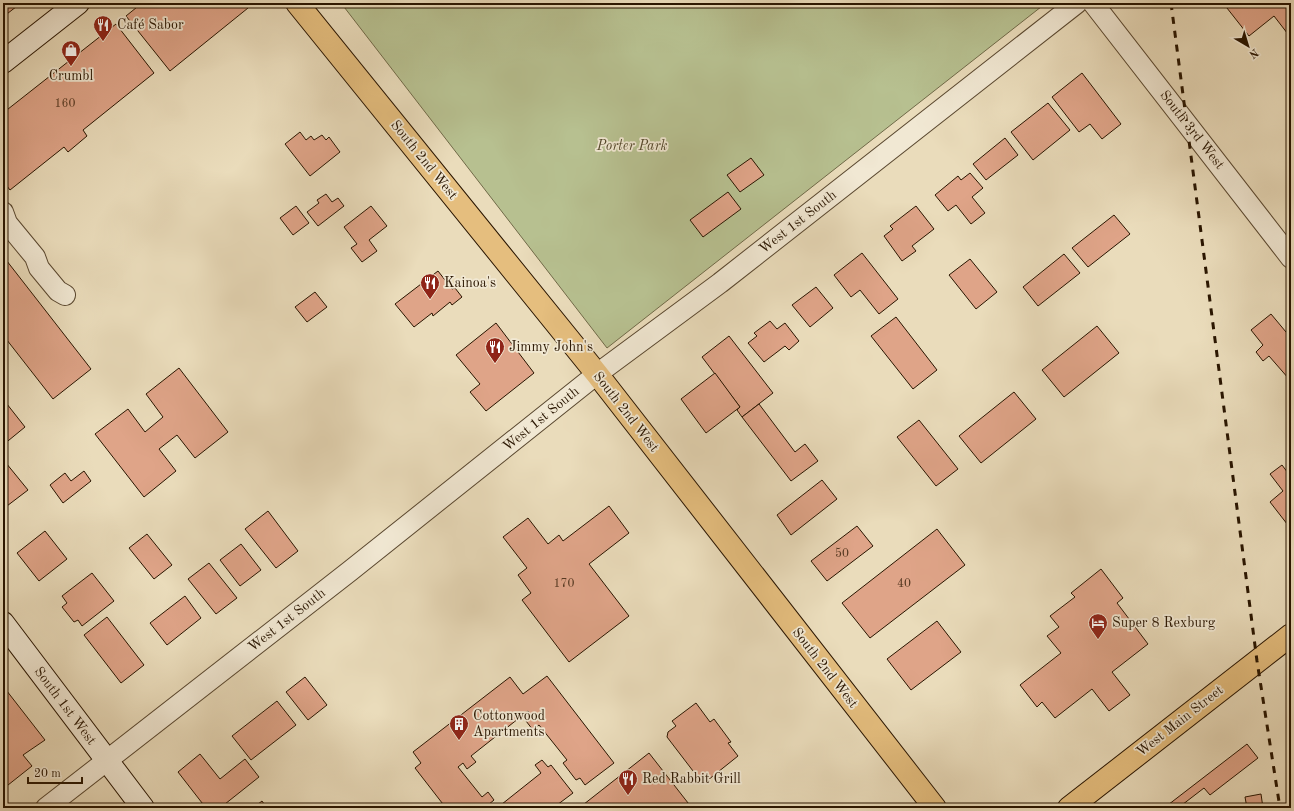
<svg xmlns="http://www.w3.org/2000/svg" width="1294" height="811" font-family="'Old Standard TT',serif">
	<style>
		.green { fill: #b7c090; stroke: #706a48 }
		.building { fill: #dfa488; stroke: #291500 }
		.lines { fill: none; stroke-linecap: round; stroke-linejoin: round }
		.street-casing { stroke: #59472f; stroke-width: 22 }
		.secondary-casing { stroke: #291500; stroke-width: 24 }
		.primary-casing { stroke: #291500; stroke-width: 24 }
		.street { stroke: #f1e8d3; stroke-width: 20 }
		.secondary { stroke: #f1e8d3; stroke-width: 22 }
		.primary { stroke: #e5be7e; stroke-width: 22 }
		.rail { stroke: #291500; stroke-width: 3; stroke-dasharray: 7 7; stroke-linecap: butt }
		.labels { text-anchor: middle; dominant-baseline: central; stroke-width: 3.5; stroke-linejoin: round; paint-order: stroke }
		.number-label { font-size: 12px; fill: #563922 }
		.poi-label { font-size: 14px; fill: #291500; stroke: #f1e8d3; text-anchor: start }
		.street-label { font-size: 14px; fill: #291500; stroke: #f1e8d3 }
		.park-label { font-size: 14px; font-style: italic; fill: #54482b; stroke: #f1e8d3 }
	</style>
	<rect width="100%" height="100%" fill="#eadcbb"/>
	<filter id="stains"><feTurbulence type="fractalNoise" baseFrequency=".005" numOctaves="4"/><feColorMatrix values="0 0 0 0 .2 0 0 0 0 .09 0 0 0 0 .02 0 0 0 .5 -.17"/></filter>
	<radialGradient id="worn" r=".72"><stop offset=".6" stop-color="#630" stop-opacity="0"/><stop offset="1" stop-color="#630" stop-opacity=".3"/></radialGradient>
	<path class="green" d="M341 3H1046L607 348Z"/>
	<g class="building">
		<path d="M3 3H21L3 17Z"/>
		<path d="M142 3H244L248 8 170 71 126 16Z"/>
		<path d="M1223 3H1291V38L1274 16 1249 36Z"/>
		<path d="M116 24 154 73 83 130 87 136 68 152 64 147 10 190 3 181V113Z"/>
		<path d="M1082 73 1121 124 1102 139 1090 124 1079 132 1052 97Z"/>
		<path d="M1048 103 1070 130 1033 160 1011 132Z"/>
		<path d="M300 132 306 140 311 136 314 140 322 135 326 140 329 137 340 152 310 176 285 144Z"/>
		<path d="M1005 138 1018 155 986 180 973 164Z"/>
		<path d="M751 158 764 175 740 192 727 175Z"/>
		<path d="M970 173 983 188 972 197 985 213 971 224 956 205 948 211 935 195 958 176 961 180Z"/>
		<path d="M728 192 741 209 703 237 690 220Z"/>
		<path d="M326 194 332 202 338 198 344 206 318 226 307 212 319 203 317 200Z"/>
		<path d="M296 206 309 223 293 235 280 218Z"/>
		<path d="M371 206 387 226 369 240 377 251 362 262 351 248 357 244 344 227Z"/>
		<path d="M916 206 934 229 912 246 916 251 902 261 884 236 893 229 890 226Z"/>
		<path d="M1114 215 1130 234 1088 267 1072 248Z"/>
		<path d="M862 253 898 299 879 314 860 290 851 297 834 275Z"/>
		<path d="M1064 254 1080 273 1038 306 1023 287Z"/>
		<path d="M3 256 91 369 53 399 3 335Z"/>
		<path d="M970 259 997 292 976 309 949 275Z"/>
		<path d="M438 271 452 289 455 288 462 297 452 305 450 302 433 316 432 313 414 327 395 304Z"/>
		<path d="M816 287 833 308 810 327 792 305Z"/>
		<path d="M315 292 327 307 307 322 295 307Z"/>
		<path d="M1271 314 1291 338V377L1289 379 1269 356 1263 361 1256 352 1263 345 1251 330Z"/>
		<path d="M896 317 937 370 913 389 871 336Z"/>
		<path d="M770 321 777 329 785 323 799 341 789 350 785 346 764 362 748 343 757 336 754 333Z"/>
		<path d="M496 323 534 373 486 411 470 392 480 384 456 355Z"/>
		<path d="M1097 326 1119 353 1064 397 1042 370Z"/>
		<path d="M729 336 773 393 742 417 737 410 740 407 702 357Z"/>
		<path d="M179 368 228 432 195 458 177 435 159 449 176 471 144 497 95 434 128 409 145 432 163 417 146 394Z"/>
		<path d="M715 373 740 407 706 433 681 399Z"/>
		<path d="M1014 392 1036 419 981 463 959 436Z"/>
		<path d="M3 399 25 427 3 445Z"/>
		<path d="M759 404 795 452 805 444 818 461 791 481 742 417Z"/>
		<path d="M919 420 958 469 936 486 897 437Z"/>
		<path d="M6 463 28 490 3 509V466Z"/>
		<path d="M1282 465 1291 477V529L1270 502 1283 491 1270 474Z"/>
		<path d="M84 471 91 481 63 503 50 485 65 473 71 481Z"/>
		<path d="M822 480 837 499 791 535 777 515Z"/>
		<path d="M609 506 629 533 589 564 629 616 569 662 522 600 531 593 518 575 527 568 503 537 528 518 548 544 559 535 563 541Z"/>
		<path d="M268 511 298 551 276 568 245 529Z"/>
		<path d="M857 526 873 546 827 581 811 561Z"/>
		<path d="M937 529 965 565 870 638 842 603Z"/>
		<path d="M45 531 67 559 39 581 17 553Z"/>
		<path d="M147 534 172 565 154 579 129 548Z"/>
		<path d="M241 544 261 570 240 586 220 560Z"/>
		<path d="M209 563 237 598 216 614 188 579Z"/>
		<path d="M1101 569 1123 598 1117 603 1148 644 1112 672 1130 695 1109 711 1092 689 1055 718 1042 702 1037 707 1020 685 1061 653 1047 636 1059 627 1050 616 1075 597 1071 593Z"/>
		<path d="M92 573 114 601 82 626 78 620 74 622 62 607 67 603 62 596Z"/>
		<path d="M185 596 201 618 167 645 150 623Z"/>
		<path d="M107 617 144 665 121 683 84 635Z"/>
		<path d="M937 621 961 652 911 690 887 659Z"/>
		<path d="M547 676 614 763 585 785 580 778 576 780 563 763 567 760 539 725 533 730 526 721 532 716 528 711 471 756 476 762 467 769 463 763 458 767 482 797 488 792 494 800 488 805 490 808H446L415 768 421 763 413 752 510 677 523 694Z"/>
		<path d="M305 677 327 705 308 720 286 692Z"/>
		<path d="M3 686 45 740 23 755 32 766 3 789Z"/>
		<path d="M277 701 296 725 251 760 232 736Z"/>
		<path d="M696 703 710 722 714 719 731 742 728 743 738 756 703 784 667 737 668 732 676 726 672 721Z"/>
		<path d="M1247 744 1258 758 1210 795 1204 788 1178 808H1164Z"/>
		<path d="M649 753 692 808H653L651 805 647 808H579Z"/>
		<path d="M200 754 220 779 245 759 259 777 220 808H206L178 772Z"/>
		<path d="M542 760 548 767 551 765 573 793 553 808H497L541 773 535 765Z"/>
		<path d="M1261 794 1263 808H1247L1245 797Z"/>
		<path d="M262 801 267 808H253Z"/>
	</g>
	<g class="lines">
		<defs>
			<g id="street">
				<path d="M1093 3 1291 258"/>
				<path d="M3 212 7 223 35 257 39 268 58 291 65 295"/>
				<path d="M46 808 350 571 597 374 720 283 1077 3"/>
			</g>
			<g id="secondary">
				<path d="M3 62 78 3"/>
				<path d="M3 623 143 808"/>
			</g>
			<g id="primary">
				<path d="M297 3 597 374 935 808"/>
				<path d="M1069 808 1291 635"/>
			</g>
		</defs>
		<use href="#street" class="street-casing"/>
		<use href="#secondary" class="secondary-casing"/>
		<use href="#primary" class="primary-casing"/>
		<use href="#street" class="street"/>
		<use href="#secondary" class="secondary"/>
		<use href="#primary" class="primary"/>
		<path class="rail" d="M1171 3 1257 661 1280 808"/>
	</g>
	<defs>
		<symbol id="restaurant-pin" viewBox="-11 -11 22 30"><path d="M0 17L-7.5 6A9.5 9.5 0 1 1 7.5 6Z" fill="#8f2418" stroke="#f1e8d3"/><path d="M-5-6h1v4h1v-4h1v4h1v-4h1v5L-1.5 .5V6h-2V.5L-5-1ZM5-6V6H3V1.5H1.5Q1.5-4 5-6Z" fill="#fff"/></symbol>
		<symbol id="shop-pin" viewBox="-11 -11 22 30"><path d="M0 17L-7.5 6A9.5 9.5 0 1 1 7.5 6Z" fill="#8f2418" stroke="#f1e8d3"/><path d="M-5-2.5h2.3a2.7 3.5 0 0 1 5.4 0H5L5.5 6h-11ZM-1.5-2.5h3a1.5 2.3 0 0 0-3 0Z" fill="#fff"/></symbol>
		<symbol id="hotel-pin" viewBox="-11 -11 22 30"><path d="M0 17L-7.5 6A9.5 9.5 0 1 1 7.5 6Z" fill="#8f2418" stroke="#f1e8d3"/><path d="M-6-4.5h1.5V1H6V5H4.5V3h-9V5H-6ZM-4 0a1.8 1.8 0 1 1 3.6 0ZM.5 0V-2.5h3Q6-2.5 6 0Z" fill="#fff"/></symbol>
		<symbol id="building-pin" viewBox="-11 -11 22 30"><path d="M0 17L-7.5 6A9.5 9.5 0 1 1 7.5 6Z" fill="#8f2418" stroke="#f1e8d3"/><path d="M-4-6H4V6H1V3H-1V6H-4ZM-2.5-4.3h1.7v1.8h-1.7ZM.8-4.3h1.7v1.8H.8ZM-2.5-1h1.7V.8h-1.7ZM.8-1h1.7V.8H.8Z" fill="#fff"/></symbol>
	</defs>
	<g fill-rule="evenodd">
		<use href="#restaurant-pin" x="92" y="14" width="22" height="30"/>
		<use href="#shop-pin" x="60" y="39" width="22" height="30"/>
		<use href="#restaurant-pin" x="419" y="272" width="22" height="30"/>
		<use href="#restaurant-pin" x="484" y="336" width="22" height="30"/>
		<use href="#hotel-pin" x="1087" y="612" width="22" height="30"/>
		<use href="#building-pin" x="448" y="713" width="22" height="30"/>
		<use href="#restaurant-pin" x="617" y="768" width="22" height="30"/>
	</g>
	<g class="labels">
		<g class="number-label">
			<text x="65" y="104">160</text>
			<text x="842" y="554">50</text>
			<text x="564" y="584">170</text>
			<text x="904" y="584">40</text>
		</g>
		<g class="poi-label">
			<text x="117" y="25">Café Sabor</text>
			<text x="71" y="76" text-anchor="middle">Crumbl</text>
			<text x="444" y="283">Kainoa's</text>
			<text x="509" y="347">Jimmy John's</text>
			<text x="1112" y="623">Super 8 Rexburg</text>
			<text x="473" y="716">Cottonwood<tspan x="473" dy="16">Apartments</tspan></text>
			<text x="642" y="779">Red Rabbit Grill</text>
		</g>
		<g class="street-label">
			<text transform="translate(1192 130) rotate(52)">South 3rd West</text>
			<text transform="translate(424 160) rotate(51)">South 2nd West</text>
			<text transform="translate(798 222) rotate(-38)">West 1st South</text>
			<text transform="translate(626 412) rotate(52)">South 2nd West</text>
			<text transform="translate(541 419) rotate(-39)">West 1st South</text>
			<text transform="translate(287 620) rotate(-38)">West 1st South</text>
			<text transform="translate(825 668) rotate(52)">South 2nd West</text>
			<text transform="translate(65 706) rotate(53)">South 1st West</text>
			<text transform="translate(1180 721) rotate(-38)">West Main Street</text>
		</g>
		<g class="park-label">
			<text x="632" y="146">Porter Park</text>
		</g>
	</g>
	<rect width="1294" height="811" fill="none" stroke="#eadcbb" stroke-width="16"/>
	<rect x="4" y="4" width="1286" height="803" fill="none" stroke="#291500" stroke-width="2"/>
	<rect x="8" y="8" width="1278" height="795" fill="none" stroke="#291500"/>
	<g transform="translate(1248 46) rotate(142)" stroke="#f1e8d3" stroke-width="3" paint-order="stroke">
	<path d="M0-3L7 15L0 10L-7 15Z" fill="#291500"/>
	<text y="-6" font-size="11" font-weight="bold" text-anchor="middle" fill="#291500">N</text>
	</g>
	<path d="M28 777v6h54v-6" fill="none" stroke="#291500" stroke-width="2"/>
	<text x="34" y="777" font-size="12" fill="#291500" stroke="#f1e8d3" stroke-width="3" paint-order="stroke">20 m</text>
	<rect width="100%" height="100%" filter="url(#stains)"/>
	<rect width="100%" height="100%" fill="url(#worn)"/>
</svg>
